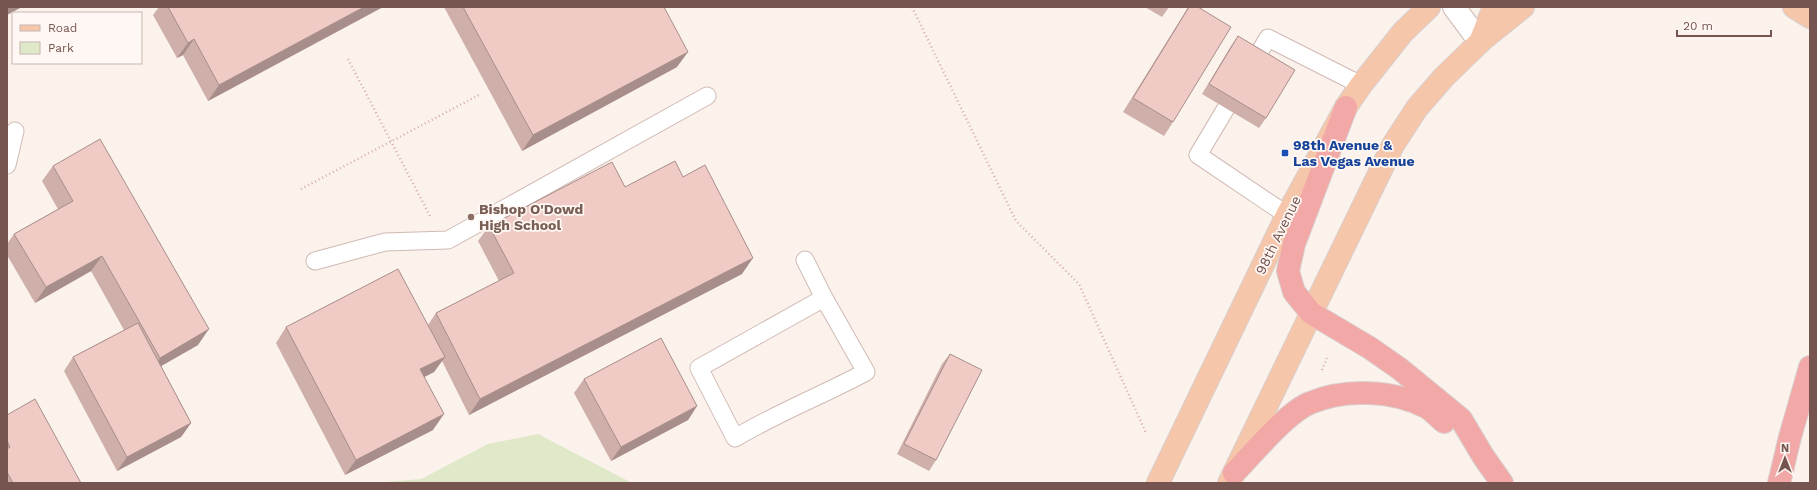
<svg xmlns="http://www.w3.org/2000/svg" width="1817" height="490" font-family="'Work Sans',sans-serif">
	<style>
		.park { fill: #dfe9ca }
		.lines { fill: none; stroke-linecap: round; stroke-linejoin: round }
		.lane-casing { stroke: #d0bab4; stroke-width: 19 }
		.street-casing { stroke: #d0bab4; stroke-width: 24 }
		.primary-casing { stroke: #d9cfce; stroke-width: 24 }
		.highway-casing { stroke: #d9cfce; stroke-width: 24 }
		.path { stroke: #d5aea7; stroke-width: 2.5; stroke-dasharray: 1 3; stroke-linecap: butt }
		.lane { stroke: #fff; stroke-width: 17 }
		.street { stroke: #fff; stroke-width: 22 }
		.primary { stroke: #f5c6a9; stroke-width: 22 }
		.highway { stroke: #f1a8a7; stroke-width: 22 }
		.wall { fill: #ceafa9 }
		.shaded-wall { fill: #a88e8a }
		.building { fill: #f0cbc5; stroke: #a88e8a }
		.transit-dot { fill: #1a4fb4; stroke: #fef7f3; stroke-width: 1.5 }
		.education-dot { fill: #8d6e63; stroke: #fef7f3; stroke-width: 1.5 }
		.labels { text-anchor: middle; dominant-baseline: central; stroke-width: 3.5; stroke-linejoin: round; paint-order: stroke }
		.transit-label { font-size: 14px; font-weight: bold; fill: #164399; stroke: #fef7f3; text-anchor: start }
		.education-label { font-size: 14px; font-weight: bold; fill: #785e54; stroke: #fef7f3; text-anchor: start }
		.street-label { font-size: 14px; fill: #76544f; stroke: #fef7f3 }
	</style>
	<rect width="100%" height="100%" fill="#fcf2ec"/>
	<path class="park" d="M538 434 632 483H373L421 479 488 444Z"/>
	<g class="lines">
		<defs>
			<g id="lane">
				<path d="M7 165 15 131"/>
				<path d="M1287 215 1198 155 1268 38 1361 85"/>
				<path d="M805 260 824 298 866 372C823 395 777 413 735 438L699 368 824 298"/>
				<path d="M315 261 385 242 448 240 707 96"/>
			</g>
			<path id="street" d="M1454 7 1480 42"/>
			<g id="primary">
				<path d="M1794 7 1810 17"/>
				<path d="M1482 40 1523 7"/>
				<path d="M1158 483 1287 215 1346 107 1361 85 1403 32 1429 7"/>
				<path d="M1229 483 1393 145 1417 108 1444 77 1480 42 1494 7"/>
			</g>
			<g id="highway">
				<path d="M1346 107 1294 244 1288 271 1294 292 1311 313 1370 348 1400 369 1461 419 1483 456 1502 483"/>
				<path d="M1234 473C1252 455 1287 412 1310 403 1345 388 1394 390 1428 408 1434 412 1439 418 1444 422"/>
				<path d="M1779 483 1790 437 1810 367"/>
			</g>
		</defs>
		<use href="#lane" class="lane-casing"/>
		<use href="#street" class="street-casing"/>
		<use href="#primary" class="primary-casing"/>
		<use href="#highway" class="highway-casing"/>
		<g class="path">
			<path d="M912 7 1016 221 1079 284 1146 433"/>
			<path d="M348 59 430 216"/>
			<path d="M301 189 479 95"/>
			<path d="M1322 370 1328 355"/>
		</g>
		<use href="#lane" class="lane"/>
		<use href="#street" class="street"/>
		<use href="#primary" class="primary"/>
		<use href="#highway" class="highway"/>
	</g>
	<g class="wall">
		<path d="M159 7H383L208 101 183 55 177 58 153 15Z"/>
		<path d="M444 7H664L677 67 522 151Z"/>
		<path d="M1145 7H1169L1162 17Z"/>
		<path d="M1188 7H1198L1173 122 1164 136 1123 112 1182 17Z"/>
		<path d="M1238 36 1266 118 1259 128 1202 94 1231 46Z"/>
		<path d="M53 166 198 345 161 366 191 423 181 437 117 471 64 371 73 357 124 330 91 271 35 303 7 255V244L14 234 58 209 42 181Z"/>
		<path d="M683 177 742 274 469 415 442 361 434 372 424 377 433 430 345 475 276 343 286 327 428 325 436 313 499 281 478 241 489 226 625 187Z"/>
		<path d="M950 354 936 460 929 471 897 454 942 364Z"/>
		<path d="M584 379 697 406 688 420 611 461 574 393Z"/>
		<path d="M7 415 81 483H7Z"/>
	</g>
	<g class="shaded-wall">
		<path d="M7 7H22L7 15Z"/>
		<path d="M364 7H383L208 101 219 85Z"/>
		<path d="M194 39 183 55 177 58 188 43Z"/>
		<path d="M688 52 677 67 522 151 533 135Z"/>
		<path d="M102 256 91 271 35 303 46 287Z"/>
		<path d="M753 258 742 274 469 415 480 399Z"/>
		<path d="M209 329 198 345 149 373 160 358Z"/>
		<path d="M445 357 434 372 409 385 420 369Z"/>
		<path d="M697 406 688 420 611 461 621 447Z"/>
		<path d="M444 414 433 430 345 475 356 460Z"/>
		<path d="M191 423 181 437 117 471 127 457Z"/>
	</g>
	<g class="building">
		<path d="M168 7H364L219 85 194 39 188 43Z"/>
		<path d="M463 7H664L688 52 533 135Z"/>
		<path d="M1189 7H1198L1231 27 1173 122 1133 98Z"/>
		<path d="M1238 36 1295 70 1266 118 1209 84Z"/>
		<path d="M100 139 209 329 160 358 102 256 46 287 14 234 73 201 53 166Z"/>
		<path d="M675 161 683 177 705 165 753 258 480 399 436 313 514 273 489 226 612 162 625 187Z"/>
		<path d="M398 269 445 357 420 369 444 414 356 460 286 327Z"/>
		<path d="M138 323 191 423 127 457 73 357Z"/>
		<path d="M661 338 697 406 621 447 584 379Z"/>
		<path d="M950 354 982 370 936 460 904 444Z"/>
		<path d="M35 399 81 483H13L7 472V449L10 447 7 441V415Z"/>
	</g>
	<rect class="transit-dot" x="1281" y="149" width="8" height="8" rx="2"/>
	<circle class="education-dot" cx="471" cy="217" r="4"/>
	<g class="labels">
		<g class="transit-label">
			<text x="1293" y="145">98th Avenue &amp;<tspan x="1293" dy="16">Las Vegas Avenue</tspan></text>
		</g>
		<g class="education-label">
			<text x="479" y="209">Bishop O'Dowd<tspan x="479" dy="16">High School</tspan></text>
		</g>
		<g class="street-label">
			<text transform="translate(1278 235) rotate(-64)">98th Avenue</text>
		</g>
	</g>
	<rect width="1817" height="490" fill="none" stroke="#76544f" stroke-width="16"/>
	<rect x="12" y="12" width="130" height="52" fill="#fef7f3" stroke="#c8b6b1"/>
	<rect x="20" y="25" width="20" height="6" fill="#f5c6a9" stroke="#c8b6b1"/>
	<text x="48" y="32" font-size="12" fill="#76544f">Road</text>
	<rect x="20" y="42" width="20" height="12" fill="#dfe9ca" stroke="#c8b6b1"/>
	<text x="48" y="52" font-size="12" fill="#76544f">Park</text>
	<g transform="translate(1785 458)" stroke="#fef7f3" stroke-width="3" paint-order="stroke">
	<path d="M0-3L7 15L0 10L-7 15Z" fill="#76544f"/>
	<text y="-6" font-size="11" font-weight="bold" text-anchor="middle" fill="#76544f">N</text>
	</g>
	<path d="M1677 30v6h94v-6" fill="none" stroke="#76544f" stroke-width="2"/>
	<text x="1683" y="30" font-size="12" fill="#76544f" stroke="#fef7f3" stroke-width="3" paint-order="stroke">20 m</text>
</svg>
